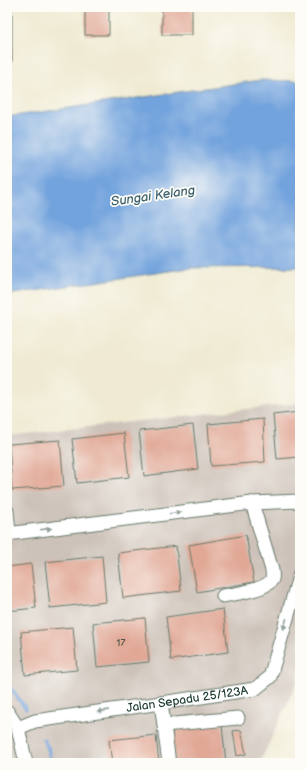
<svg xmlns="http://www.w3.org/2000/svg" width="307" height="770" font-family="'Balsamiq Sans',sans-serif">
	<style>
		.industrial { fill: #cdc2b9 }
		.water { fill: #72a3dd; stroke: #487088 }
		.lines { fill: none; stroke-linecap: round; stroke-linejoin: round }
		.stream { stroke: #72a3dd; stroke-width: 3.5 }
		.building { fill: #e1a896 }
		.minor-casing { stroke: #687a6b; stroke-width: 15 }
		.minor { stroke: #fff; stroke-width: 13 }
		.oneway { fill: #8f9e9a }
		.labels { text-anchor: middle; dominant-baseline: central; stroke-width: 3.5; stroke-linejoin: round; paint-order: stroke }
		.number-label { font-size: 10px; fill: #50584c }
		.street-label { font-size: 12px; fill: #1f3d34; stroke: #fdfcf7 }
		.water-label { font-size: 13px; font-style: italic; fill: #3c616f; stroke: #fdfcf7 }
	</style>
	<rect width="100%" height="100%" fill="#fdfcf7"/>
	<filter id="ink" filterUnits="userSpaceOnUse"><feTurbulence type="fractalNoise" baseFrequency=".025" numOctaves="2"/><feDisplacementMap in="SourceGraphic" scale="8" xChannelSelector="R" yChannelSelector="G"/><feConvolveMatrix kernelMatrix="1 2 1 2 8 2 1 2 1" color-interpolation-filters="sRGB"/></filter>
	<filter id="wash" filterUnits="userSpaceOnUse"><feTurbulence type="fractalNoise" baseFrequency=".012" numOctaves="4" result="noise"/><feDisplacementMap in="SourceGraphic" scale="16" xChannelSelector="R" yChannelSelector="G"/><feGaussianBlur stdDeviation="0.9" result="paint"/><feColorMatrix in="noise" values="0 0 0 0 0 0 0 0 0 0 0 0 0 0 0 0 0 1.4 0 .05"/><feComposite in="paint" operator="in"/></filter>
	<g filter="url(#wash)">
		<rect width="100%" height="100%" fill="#efead1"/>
		<path class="industrial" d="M300 403V670L297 682 260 763H7V436Z"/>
		<path class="water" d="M261 80 300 81V267L189 268 7 295V117Z"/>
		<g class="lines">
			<g class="stream">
				<path d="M7 683 26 709"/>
				<path d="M43 739 48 748 51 763"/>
			</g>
		</g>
		<g id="blocks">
			<g class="building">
				<rect x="7" y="7" width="5" height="55"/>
				<rect x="85" y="7" width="24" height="28"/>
				<rect x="162" y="7" width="30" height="28"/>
				<path d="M300 412V457L277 459 273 415Z"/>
				<path d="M263 419 265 462 211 466 208 424Z"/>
				<path d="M193 425 198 469 144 476 139 431Z"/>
				<path d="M124 433 129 477 77 483 72 439Z"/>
				<path d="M60 440 64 486 12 490 9 444Z"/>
				<path d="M246 535 254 582 197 592 189 545Z"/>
				<path d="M176 546 181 591 123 598 118 553Z"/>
				<path d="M102 556 106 602 50 608 45 562Z"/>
				<path d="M31 564 36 608 7 611V567Z"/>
				<path d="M223 609 228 652 171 660 166 617Z"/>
				<path d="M145 618 149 662 97 667 93 623Z"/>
				<path d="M73 627 77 670 25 675 21 632Z"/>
				<path d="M222 725 226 763H175L172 731Z"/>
				<path d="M241 730 246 754 237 756 233 731Z"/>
				<path d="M156 735 159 763H112L109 740Z"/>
			</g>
		</g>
	</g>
	<g filter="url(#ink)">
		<use href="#blocks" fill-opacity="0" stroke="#687a6b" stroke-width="1"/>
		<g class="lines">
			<defs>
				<g id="minor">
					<path d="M7 511 9 533"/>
					<path d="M7 534 252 503 300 501"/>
					<path d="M223 596C234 594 267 590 272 579 273 576 272 573 272 570L252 503"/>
					<path d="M161 703 169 763"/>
					<path d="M7 711 18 728 26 763"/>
					<path d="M164 725 238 718"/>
					<path id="s1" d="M18 728 35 721 161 703 255 689 270 677 300 573"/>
				</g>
			</defs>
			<use href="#minor" class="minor-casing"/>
			<use href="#minor" class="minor"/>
		</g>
		<defs><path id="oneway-solid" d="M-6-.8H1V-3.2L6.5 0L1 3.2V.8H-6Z"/></defs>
		<g class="oneway">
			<use href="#oneway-solid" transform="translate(175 513) rotate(-7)"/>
			<use href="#oneway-solid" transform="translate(46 529) rotate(-7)"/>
			<use href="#oneway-solid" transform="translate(285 624) rotate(106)"/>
			<use href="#oneway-solid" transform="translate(103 711) rotate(172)"/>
		</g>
	</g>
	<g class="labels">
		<g class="number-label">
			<text x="121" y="643">17</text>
		</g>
		<g class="street-label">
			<text stroke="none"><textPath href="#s1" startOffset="172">Jalan Sepadu 25/123A</textPath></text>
		</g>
		<g class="water-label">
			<text transform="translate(153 196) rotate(-8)">Sungai Kelang</text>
		</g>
	</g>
	<rect width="307" height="770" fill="none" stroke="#fdfcf7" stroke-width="24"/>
</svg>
